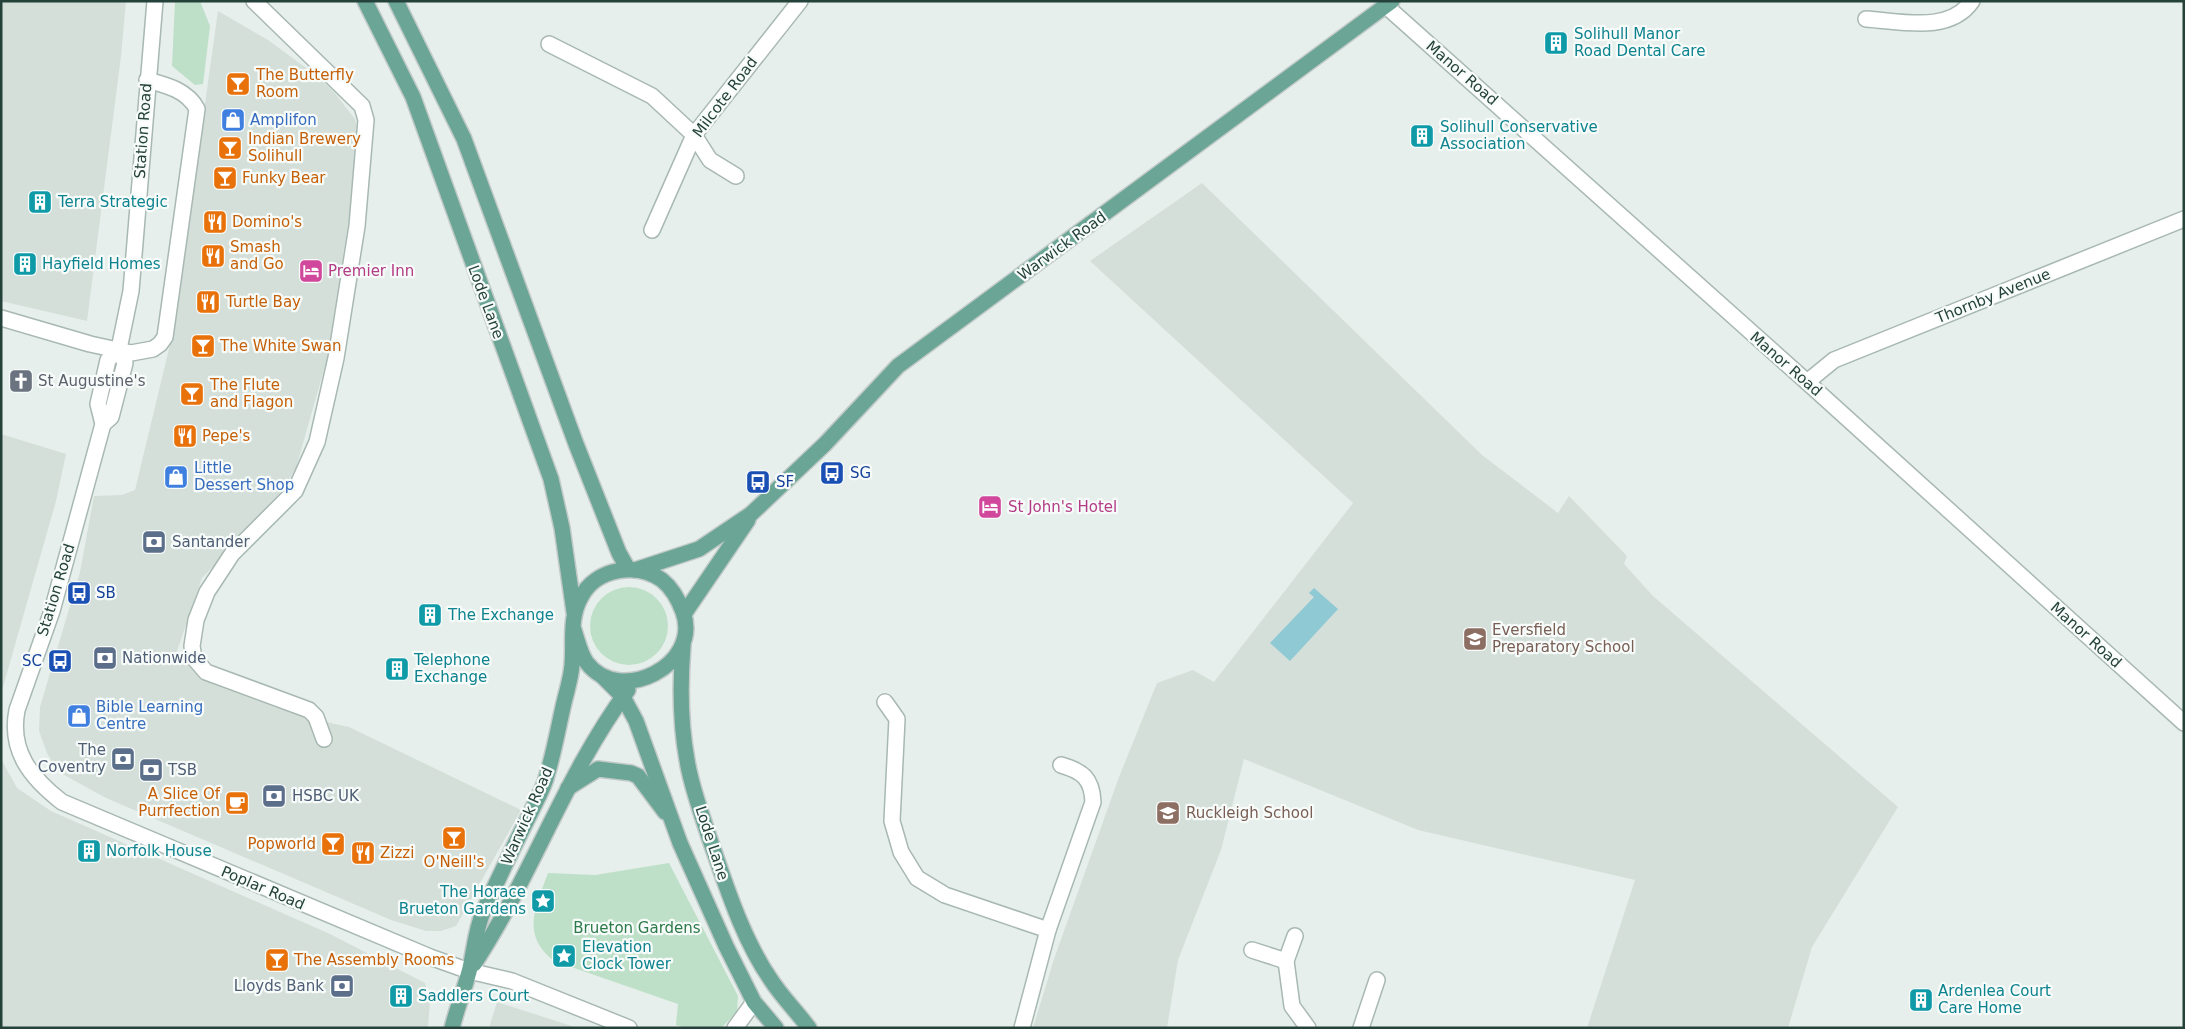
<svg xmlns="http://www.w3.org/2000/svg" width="2185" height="1029" font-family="'DejaVu Sans',sans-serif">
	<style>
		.built { fill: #d4dfda }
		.green { fill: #bfe0c8 }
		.water { fill: #8ec9d4 }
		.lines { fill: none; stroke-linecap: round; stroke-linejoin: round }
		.minor-casing { stroke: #a8b8b2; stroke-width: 18 }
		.major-casing { stroke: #c2cac8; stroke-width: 18 }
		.minor { stroke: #fff; stroke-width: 15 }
		.major { stroke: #6aa596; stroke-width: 15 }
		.labels { text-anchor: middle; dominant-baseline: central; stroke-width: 4.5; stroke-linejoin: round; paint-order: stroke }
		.culture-label { font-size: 15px; fill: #0d838f; stroke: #f7fbf9; text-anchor: start }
		.street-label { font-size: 15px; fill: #24423a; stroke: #f7fbf9 }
		.food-label { font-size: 15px; fill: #c56008; stroke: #f7fbf9; text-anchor: start }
		.shop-label { font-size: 15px; fill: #366cbe; stroke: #f7fbf9; text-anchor: start }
		.hotel-label { font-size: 15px; fill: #b23c85; stroke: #f7fbf9; text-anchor: start }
		.worship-label { font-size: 15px; fill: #5b616d; stroke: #f7fbf9; text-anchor: start }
		.transit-label { font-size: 15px; fill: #164399; stroke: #f7fbf9; text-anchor: start }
		.service-label { font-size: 15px; fill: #4e5e75; stroke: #f7fbf9; text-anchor: start }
		.education-label { font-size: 15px; fill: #785e54; stroke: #f7fbf9; text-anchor: start }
		.park-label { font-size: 15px; fill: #2d7a4b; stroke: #f7fbf9 }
	</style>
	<rect width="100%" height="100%" fill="#e6efeb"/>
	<g class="built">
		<path d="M1 1H126L121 56 87 321 1 301Z"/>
		<path d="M218 11 268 40 317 76 334 92 355 119 357 128 351 205 327 359 296 468 273 505 202 578 177 651 199 675 308 718 349 727 521 810 456 926 441 931H426L391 920 106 798 57 771 47 753 39 731 40 707 80 572 94 496 122 495 135 490 173 332Z"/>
		<path d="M1202 183 1482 455 1558 513 1569 496 1627 556 1624 564 1653 596 1898 807 1812 947 1788 1028H1587L1635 880 1418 830 1244 759 1221 850 1178 960 1167 1028H1033L1054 959 1119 777 1157 683 1193 670 1214 682 1353 503 1090 261Z"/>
		<path d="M1 434 66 454 56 501 1 694Z"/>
		<path d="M1 759 17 788 51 811 330 934 425 983 430 1001 428 1028H1Z"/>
		<path d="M497 1002 578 1028H489Z"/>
	</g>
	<g class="green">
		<path d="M175 1H200L210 26 203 84 195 85 172 66Z"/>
		<circle cx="629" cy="626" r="39"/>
		<path d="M669 863 738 996 737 1012 721 1028H686L676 1025 678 1004 554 961C520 935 536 906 548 873L595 875Z"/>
	</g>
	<path class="water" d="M1314 588 1338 609 1290 661 1270 643 1314 597 1309 593Z"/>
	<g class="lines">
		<defs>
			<g id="minor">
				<path d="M155 1 131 291 119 349 108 360 98 404 103 424 52 611 17 710C9 751 31 778 62 802L430 957 469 971 512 981 629 1028"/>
				<path d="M254 1 362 106 366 120 357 226 336 358 317 442 295 491 232 554 207 592 196 620 192 646 194 658 206 672 309 710 316 717 324 739"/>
				<path d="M1386 6 1807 382 2184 723"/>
				<path d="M1866 19C1901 21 1949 34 1972 1"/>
				<path d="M549 44 652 96 694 135 710 160 736 176"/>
				<path d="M652 230 694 135 800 1"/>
				<path d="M1 318 90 344 131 353 153 349 160 344 165 337 197 109C187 90 166 85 147 80"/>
				<path d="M1807 382 1834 360 2184 219"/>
				<path d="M103 424 111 417 125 363 119 349"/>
				<path d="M885 702 897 719 892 821 901 852 917 878 945 895 1048 930 1022 1028"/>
				<path d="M1048 930 1093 802C1092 778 1082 771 1061 765"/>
				<path d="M1295 936 1286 961 1292 1006 1308 1028"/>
				<path d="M1252 950 1286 961"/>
				<path d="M735 1028 754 1002"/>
				<path d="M1361 1028 1377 980"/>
			</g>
			<g id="major">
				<path d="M365 1 413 97 551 479 562 528 574 612"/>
				<path d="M396 1 464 139 576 444 619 553 628 569"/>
				<path d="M635 570 699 549 751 514 825 444 898 366 1392 1"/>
				<path d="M684 614 748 520"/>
				<path d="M683 646C680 684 680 722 687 760 691 786 701 812 709 837 726 885 742 938 771 980 782 997 797 1012 809 1028"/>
				<path d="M602 676 623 697 636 721 680 843 726 946 754 1002 776 1028"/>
				<path d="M568 788 598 769 631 773 638 776 665 812"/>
				<path d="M474 964C532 876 565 775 628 690"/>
				<path d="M452 1028C457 1008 465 988 470 968 474 950 476 929 483 912 498 879 514 846 530 814 536 801 544 788 547 775 554 752 558 729 563 707 566 693 571 679 572 665 574 642 569 618 581 597 596 568 637 562 662 580 672 588 679 601 683 612 702 665 620 706 587 663 580 654 577 638 573 627"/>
			</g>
		</defs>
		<use href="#minor" class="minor-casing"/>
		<use href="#major" class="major-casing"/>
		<use href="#minor" class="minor"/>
		<use href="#major" class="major"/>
	</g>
	<defs>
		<symbol id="building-square" viewBox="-11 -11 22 22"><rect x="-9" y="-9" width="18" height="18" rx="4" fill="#0f9aa8" stroke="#f7fbf9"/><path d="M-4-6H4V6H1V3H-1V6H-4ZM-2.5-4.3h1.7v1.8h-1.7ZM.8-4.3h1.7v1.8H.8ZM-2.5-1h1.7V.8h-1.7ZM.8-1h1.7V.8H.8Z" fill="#fff"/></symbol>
		<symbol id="bar-square" viewBox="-11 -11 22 22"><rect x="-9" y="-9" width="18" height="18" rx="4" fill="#e8710a" stroke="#f7fbf9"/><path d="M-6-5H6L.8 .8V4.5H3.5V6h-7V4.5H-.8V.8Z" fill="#fff"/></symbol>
		<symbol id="shop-square" viewBox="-11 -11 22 22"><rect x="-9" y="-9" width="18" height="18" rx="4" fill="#3f7fe0" stroke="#f7fbf9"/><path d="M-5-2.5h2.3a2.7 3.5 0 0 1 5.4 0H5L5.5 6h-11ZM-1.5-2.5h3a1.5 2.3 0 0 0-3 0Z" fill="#fff"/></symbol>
		<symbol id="restaurant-square" viewBox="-11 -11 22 22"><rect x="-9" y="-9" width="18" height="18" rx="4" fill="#e8710a" stroke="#f7fbf9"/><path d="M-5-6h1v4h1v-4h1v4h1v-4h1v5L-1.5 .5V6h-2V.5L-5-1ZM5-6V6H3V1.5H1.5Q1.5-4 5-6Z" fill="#fff"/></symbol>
		<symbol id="hotel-square" viewBox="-11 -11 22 22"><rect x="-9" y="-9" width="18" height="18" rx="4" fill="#d1479c" stroke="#f7fbf9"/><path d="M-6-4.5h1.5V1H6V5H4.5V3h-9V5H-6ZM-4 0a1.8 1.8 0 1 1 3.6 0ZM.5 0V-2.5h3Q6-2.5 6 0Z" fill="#fff"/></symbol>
		<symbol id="church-square" viewBox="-11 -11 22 22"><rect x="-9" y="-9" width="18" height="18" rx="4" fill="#6b7280" stroke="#f7fbf9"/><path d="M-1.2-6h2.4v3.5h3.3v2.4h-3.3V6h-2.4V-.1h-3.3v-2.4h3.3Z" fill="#fff"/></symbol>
		<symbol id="bus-square" viewBox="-11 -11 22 22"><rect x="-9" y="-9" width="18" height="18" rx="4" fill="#1a4fb4" stroke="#f7fbf9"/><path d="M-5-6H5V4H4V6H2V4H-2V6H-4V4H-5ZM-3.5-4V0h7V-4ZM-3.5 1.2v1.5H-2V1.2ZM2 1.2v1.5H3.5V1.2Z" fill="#fff"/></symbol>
		<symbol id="bank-square" viewBox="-11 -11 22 22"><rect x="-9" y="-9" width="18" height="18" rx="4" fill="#5c6f8a" stroke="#f7fbf9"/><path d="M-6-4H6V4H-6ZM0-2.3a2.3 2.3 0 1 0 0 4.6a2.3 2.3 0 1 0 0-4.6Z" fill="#fff"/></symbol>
		<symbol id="school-square" viewBox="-11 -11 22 22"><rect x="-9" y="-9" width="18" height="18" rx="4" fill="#8d6e63" stroke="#f7fbf9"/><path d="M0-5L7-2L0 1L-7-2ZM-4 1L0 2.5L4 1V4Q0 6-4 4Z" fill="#fff"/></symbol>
		<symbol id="cafe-square" viewBox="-11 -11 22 22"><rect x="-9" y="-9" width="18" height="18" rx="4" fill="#e8710a" stroke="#f7fbf9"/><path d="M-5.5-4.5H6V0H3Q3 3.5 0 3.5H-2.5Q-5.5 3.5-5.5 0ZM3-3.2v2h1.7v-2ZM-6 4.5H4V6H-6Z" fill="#fff"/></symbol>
		<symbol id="sight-square" viewBox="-11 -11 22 22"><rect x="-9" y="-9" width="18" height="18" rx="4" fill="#0f9aa8" stroke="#f7fbf9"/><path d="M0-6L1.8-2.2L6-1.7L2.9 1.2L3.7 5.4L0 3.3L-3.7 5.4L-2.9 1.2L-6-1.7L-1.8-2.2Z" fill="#fff"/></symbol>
	</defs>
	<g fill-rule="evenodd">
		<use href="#building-square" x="1542" y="29" width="28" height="28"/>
		<use href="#bar-square" x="224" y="70" width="28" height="28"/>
		<use href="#shop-square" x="219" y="106" width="28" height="28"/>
		<use href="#building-square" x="1408" y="122" width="28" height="28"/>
		<use href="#bar-square" x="216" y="134" width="28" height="28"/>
		<use href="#bar-square" x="211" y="164" width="28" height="28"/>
		<use href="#building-square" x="26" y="188" width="28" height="28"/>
		<use href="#restaurant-square" x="201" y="208" width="28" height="28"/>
		<use href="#restaurant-square" x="199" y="242" width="28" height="28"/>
		<use href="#building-square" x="11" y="250" width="28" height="28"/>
		<use href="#hotel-square" x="297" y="257" width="28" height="28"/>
		<use href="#restaurant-square" x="194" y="288" width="28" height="28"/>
		<use href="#bar-square" x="189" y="332" width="28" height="28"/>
		<use href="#church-square" x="7" y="367" width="28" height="28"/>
		<use href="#bar-square" x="178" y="380" width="28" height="28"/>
		<use href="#restaurant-square" x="171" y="422" width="28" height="28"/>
		<use href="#bus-square" x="818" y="459" width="28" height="28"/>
		<use href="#shop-square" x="162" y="463" width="28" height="28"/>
		<use href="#bus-square" x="744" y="468" width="28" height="28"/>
		<use href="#hotel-square" x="976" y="493" width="28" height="28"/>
		<use href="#bank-square" x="140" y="528" width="28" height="28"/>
		<use href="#bus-square" x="65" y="579" width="28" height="28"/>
		<use href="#building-square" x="416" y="601" width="28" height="28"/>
		<use href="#school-square" x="1461" y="625" width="28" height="28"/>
		<use href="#bank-square" x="91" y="644" width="28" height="28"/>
		<use href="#bus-square" x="46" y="647" width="28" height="28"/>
		<use href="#building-square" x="383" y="655" width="28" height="28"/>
		<use href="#shop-square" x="65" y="702" width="28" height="28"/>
		<use href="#bank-square" x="109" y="745" width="28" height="28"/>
		<use href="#bank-square" x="137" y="756" width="28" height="28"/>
		<use href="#bank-square" x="260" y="782" width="28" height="28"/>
		<use href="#cafe-square" x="223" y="789" width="28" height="28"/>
		<use href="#school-square" x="1154" y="799" width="28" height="28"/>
		<use href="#bar-square" x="440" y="824" width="28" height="28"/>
		<use href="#bar-square" x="319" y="830" width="28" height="28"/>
		<use href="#building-square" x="75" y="837" width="28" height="28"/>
		<use href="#restaurant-square" x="349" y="839" width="28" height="28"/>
		<use href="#sight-square" x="529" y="887" width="28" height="28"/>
		<use href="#sight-square" x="550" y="942" width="28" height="28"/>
		<use href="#bar-square" x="263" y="946" width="28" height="28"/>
		<use href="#bank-square" x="328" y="972" width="28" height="28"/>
		<use href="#building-square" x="387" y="982" width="28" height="28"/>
		<use href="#building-square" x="1907" y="986" width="28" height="28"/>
	</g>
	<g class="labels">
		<g class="culture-label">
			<text x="1574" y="34">Solihull Manor<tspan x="1574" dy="17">Road Dental Care</tspan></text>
			<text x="1440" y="127">Solihull Conservative<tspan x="1440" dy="17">Association</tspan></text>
			<text x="58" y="202">Terra Strategic</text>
			<text x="42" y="264">Hayfield Homes</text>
			<text x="448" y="615">The Exchange</text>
			<text x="414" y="660">Telephone<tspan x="414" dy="17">Exchange</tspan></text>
			<text x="106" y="851">Norfolk House</text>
			<text x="526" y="892" text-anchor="end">The Horace<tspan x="526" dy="17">Brueton Gardens</tspan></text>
			<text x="582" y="947">Elevation<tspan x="582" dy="17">Clock Tower</tspan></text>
			<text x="1938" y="991">Ardenlea Court<tspan x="1938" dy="17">Care Home</tspan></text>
			<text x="418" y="996">Saddlers Court</text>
		</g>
		<g class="street-label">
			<text transform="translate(1462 73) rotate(41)">Manor Road</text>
			<text transform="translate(725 97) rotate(-53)">Milcote Road</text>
			<text transform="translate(143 131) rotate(-86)">Station Road</text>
			<text transform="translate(1062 246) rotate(-36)">Warwick Road</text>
			<text transform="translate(1993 296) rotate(-22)">Thornby Avenue</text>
			<text transform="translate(486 302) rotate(70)">Lode Lane</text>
			<text transform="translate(1786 364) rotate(41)">Manor Road</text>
			<text transform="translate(56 590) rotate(-73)">Station Road</text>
			<text transform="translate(2086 635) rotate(42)">Manor Road</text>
			<text transform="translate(527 816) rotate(-66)">Warwick Road</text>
			<text transform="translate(712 843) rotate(72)">Lode Lane</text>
			<text transform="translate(263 888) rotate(23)">Poplar Road</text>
		</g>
		<g class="food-label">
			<text x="256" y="75">The Butterfly<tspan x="256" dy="17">Room</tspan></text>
			<text x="248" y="139">Indian Brewery<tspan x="248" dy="17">Solihull</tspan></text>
			<text x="242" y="178">Funky Bear</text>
			<text x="232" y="222">Domino's</text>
			<text x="230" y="247">Smash<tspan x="230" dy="17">and Go</tspan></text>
			<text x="226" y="302">Turtle Bay</text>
			<text x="220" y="346">The White Swan</text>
			<text x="210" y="385">The Flute<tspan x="210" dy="17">and Flagon</tspan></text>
			<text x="202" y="436">Pepe's</text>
			<text x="220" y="794" text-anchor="end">A Slice Of<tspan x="220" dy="17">Purrfection</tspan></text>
			<text x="316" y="844" text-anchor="end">Popworld</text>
			<text x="380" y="853">Zizzi</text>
			<text x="454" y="862" text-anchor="middle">O'Neill's</text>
			<text x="294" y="960">The Assembly Rooms</text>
		</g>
		<g class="shop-label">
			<text x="250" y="120">Amplifon</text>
			<text x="194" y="468">Little<tspan x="194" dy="17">Dessert Shop</tspan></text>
			<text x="96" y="707">Bible Learning<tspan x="96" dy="17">Centre</tspan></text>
		</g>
		<g class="hotel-label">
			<text x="328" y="271">Premier Inn</text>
			<text x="1008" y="507">St John's Hotel</text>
		</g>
		<g class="worship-label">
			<text x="38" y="381">St Augustine's</text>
		</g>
		<g class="transit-label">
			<text x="850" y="473">SG</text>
			<text x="776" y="482">SF</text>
			<text x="96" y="593">SB</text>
			<text x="42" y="661" text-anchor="end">SC</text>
		</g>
		<g class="service-label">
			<text x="172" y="542">Santander</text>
			<text x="122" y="658">Nationwide</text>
			<text x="106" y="750" text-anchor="end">The<tspan x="106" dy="17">Coventry</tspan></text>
			<text x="168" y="770">TSB</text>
			<text x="292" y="796">HSBC UK</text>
			<text x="324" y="986" text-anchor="end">Lloyds Bank</text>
		</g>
		<g class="education-label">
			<text x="1492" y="630">Eversfield<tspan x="1492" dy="17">Preparatory School</tspan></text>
			<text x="1186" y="813">Ruckleigh School</text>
		</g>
		<g class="park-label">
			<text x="637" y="928">Brueton Gardens</text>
		</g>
	</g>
	<rect width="2185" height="1029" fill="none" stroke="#24423a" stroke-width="5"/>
</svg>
